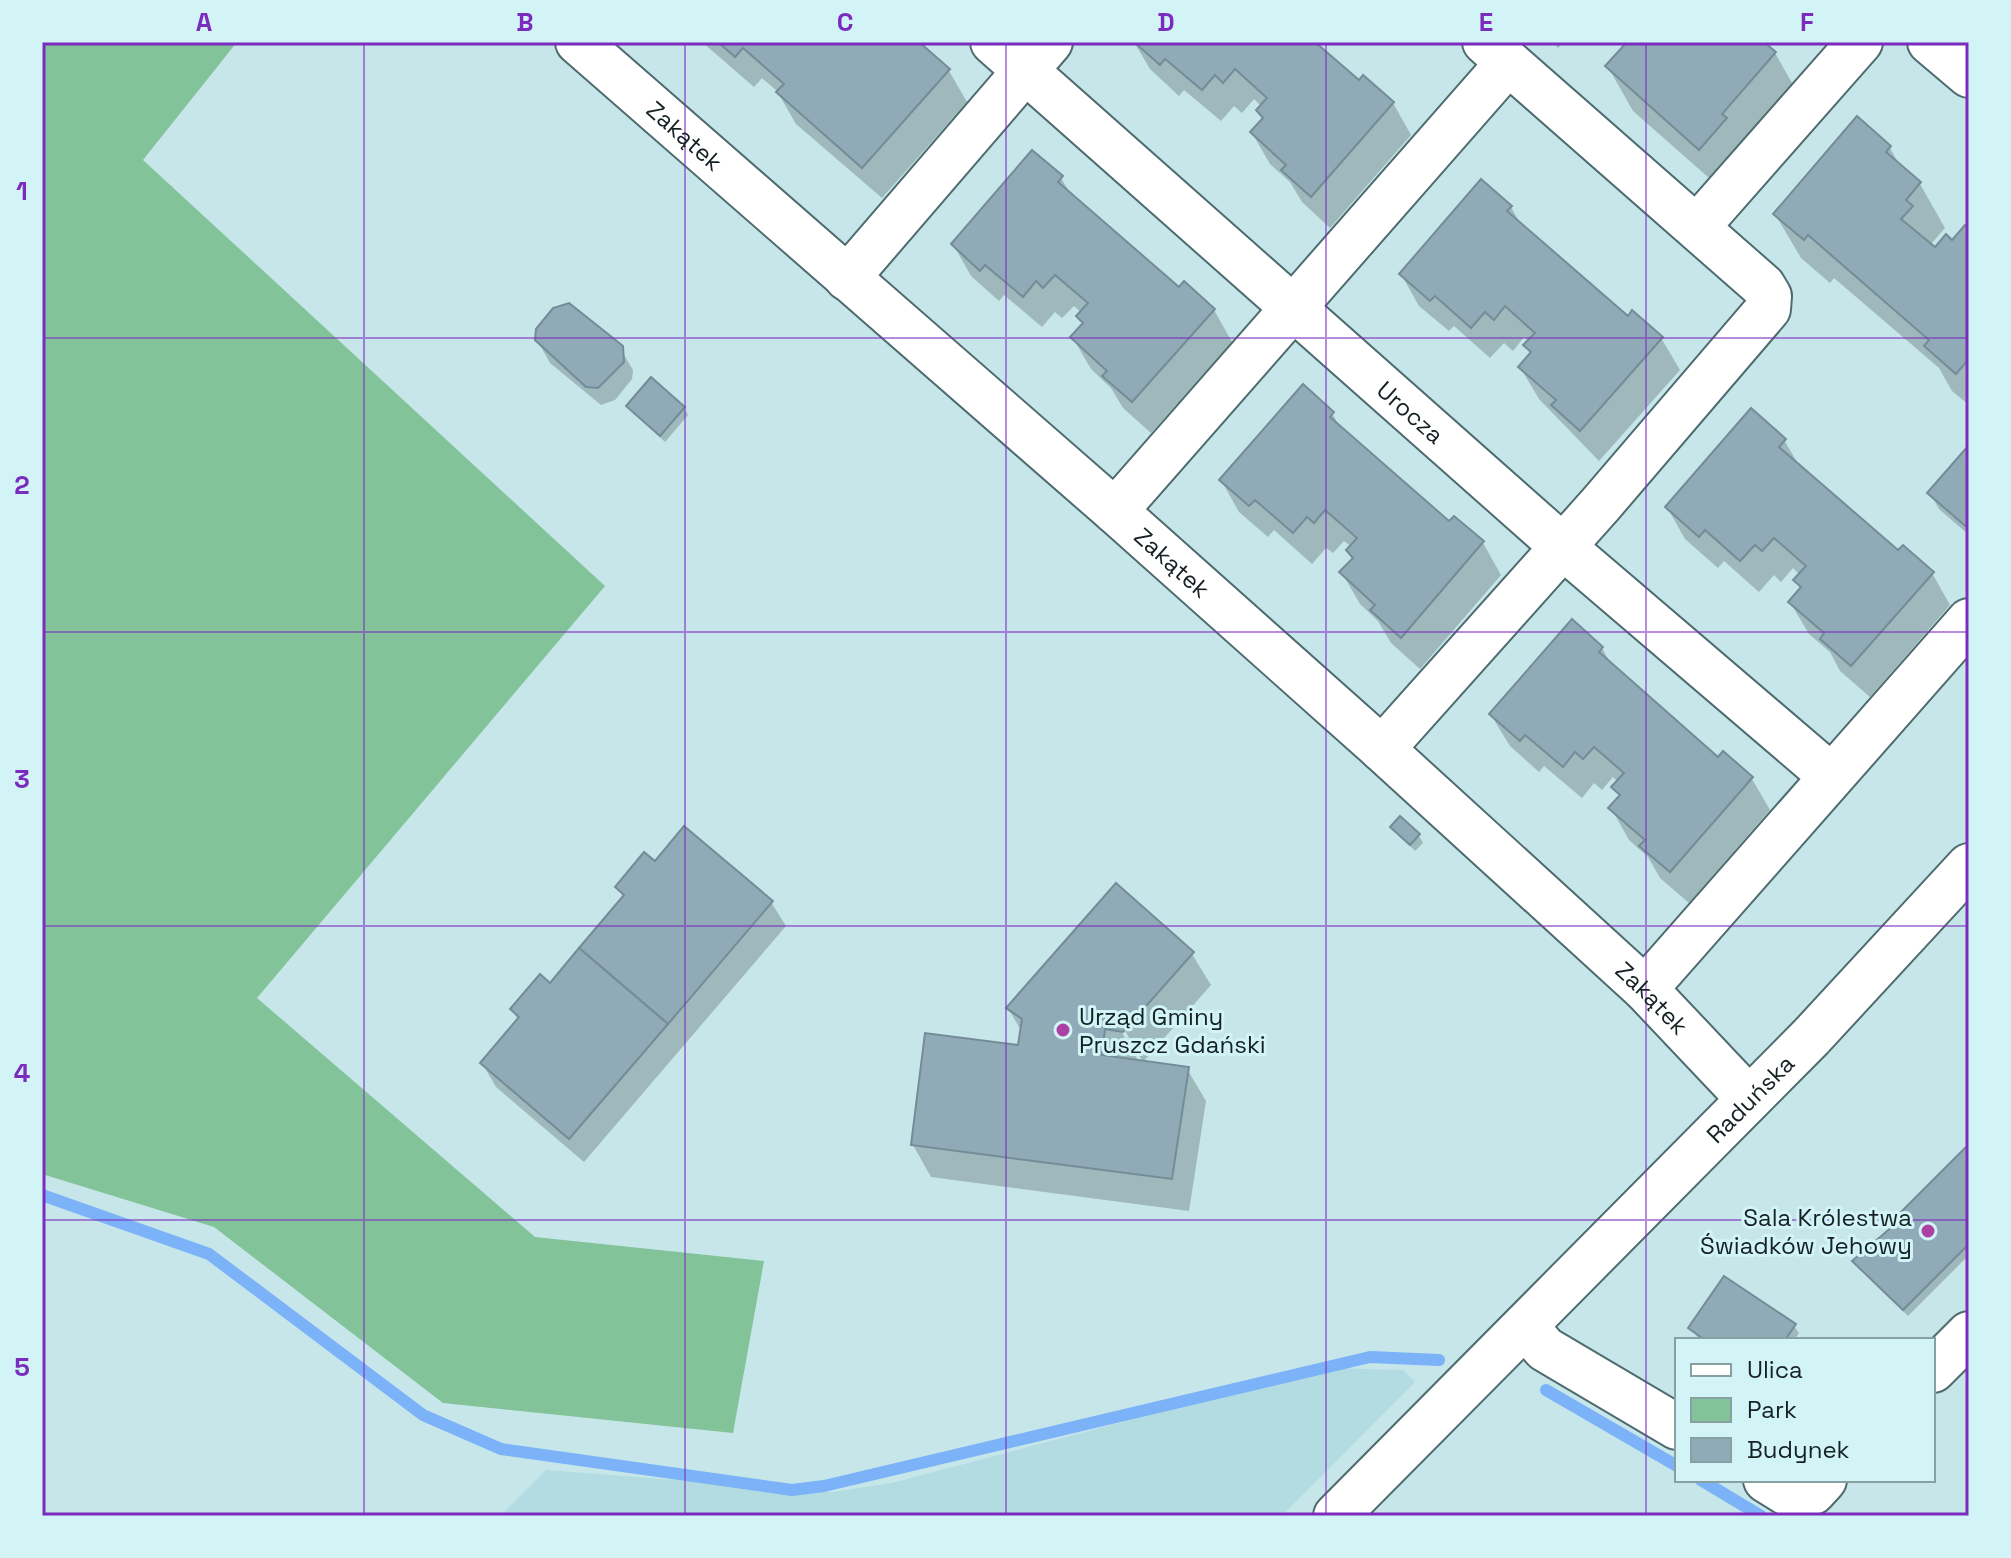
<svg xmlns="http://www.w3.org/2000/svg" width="2011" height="1558" font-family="'Space Grotesk',sans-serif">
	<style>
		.built { fill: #b2dce1 }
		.green { fill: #83c399 }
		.shadow { fill: #0003 }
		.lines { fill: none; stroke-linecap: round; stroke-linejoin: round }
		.stream { stroke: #7bb2f8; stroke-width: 12 }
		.building { fill: #91aab7; stroke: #738c98; stroke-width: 2 }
		.minor-casing { stroke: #4e6b6f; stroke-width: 48 }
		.minor { stroke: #fff; stroke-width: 44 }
		.grid { fill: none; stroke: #7b2cbf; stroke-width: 2; stroke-opacity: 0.55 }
		.poi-dot { fill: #ab42a3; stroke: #d3f4f7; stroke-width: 3 }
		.labels { text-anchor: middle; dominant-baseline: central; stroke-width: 6; stroke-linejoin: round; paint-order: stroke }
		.street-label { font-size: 24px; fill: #152123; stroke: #d3f4f7 }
		.poi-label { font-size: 24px; fill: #152123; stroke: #d3f4f7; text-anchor: start }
		.neatline { fill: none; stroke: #7b2cbf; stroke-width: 3 }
		.grid-label { font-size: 26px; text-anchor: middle; font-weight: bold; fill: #7b2cbf }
	</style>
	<rect width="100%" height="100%" fill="#c6e6ea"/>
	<path class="built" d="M1327 1368 1403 1370 1415 1382 1282 1516H500L546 1470 832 1492 892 1483Z"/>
	<path class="green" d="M42 42H237L143 160 605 586 257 998 535 1237 764 1261 733 1433 443 1403 214 1227 42 1174Z"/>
	<g class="shadow">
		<path d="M702 42H916L949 71 967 102 882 198 796 124 777 91 762 78 754 87Z"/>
		<path d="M1134 42H1312L1359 83 1393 103 1411 135 1330 228 1302 202 1290 182 1270 164 1252 133 1263 120 1258 111 1262 107 1254 99 1242 113 1234 106 1221 121 1184 90 1179 96 1150 69Z"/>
		<path d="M1552 42H1564L1558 48Z"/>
		<path d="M1629 42H1761L1775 53 1800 97 1725 192 1633 111 1608 67Z"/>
		<path d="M1890 148 1901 168 1920 184 1945 228 1932 243 1936 249 1969 231V405L1952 391 1939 368 1834 278 1830 283 1801 258 1775 214Z"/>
		<path d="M1061 178 1073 198 1179 290 1184 284 1214 310 1232 342 1151 433 1123 408 1111 388 1091 369 1073 338 1083 325 1079 317 1082 313 1074 306 1062 318 1055 312 1042 327 1004 295 999 301 971 276 953 244Z"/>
		<path d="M1511 207 1522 227 1628 319 1661 338 1680 370 1599 461 1539 399 1520 367 1531 355 1526 346 1529 342 1524 337 1513 351 1504 343 1490 358 1454 326 1449 331 1419 306 1401 274Z"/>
		<path d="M568 305 617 343 633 370 632 379 615 400 601 405 550 363 540 345 536 336 558 306Z"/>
		<path d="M629 407 684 408 688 415 665 442Z"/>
		<path d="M1332 413 1342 431 1449 524 1454 518 1483 543 1501 575 1420 669 1391 643 1378 621 1360 604 1342 573 1354 560 1349 551 1352 547 1344 541 1333 553 1326 548 1312 564 1274 530 1268 537 1239 512 1221 480Z"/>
		<path d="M1784 440 1800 467 1898 553 1932 573 1950 605 1870 697 1840 671 1830 652 1809 634 1790 602 1801 590 1796 580 1800 575 1793 568 1781 582 1774 575 1759 592 1724 561 1718 568 1685 539 1667 507Z"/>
		<path d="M1969 448V535L1939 509 1930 493Z"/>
		<path d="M1602 648 1613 668 1718 760 1752 779 1770 810 1689 903 1660 878 1648 857 1629 840 1611 808 1620 798 1614 787 1618 782 1613 777 1602 790 1594 783 1582 798 1544 766 1539 772 1510 746 1491 715Z"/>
		<path d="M1392 827 1419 836 1423 843 1415 851Z"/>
		<path d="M655 864 771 902 786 926 584 1162 496 1087 482 1063 518 1020 512 1009 551 986 624 898 617 887Z"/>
		<path d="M1192 954 1211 985 1143 1062 1120 1022 1117 1024 1139 1062 1187 1069 1206 1101 1189 1211 931 1177 913 1145 1020 1047 1022 1032 1008 1008Z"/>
		<path d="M1969 1147V1255L1908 1316 1855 1261 1895 1227Z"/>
		<path d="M1794 1326 1799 1333 1794 1340H1700L1690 1328Z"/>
	</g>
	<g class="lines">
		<g class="stream">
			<path d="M42 1195 209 1254 423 1415 501 1449 792 1490 824 1486 1370 1357 1439 1360"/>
			<path d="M1546 1390 1677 1466"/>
			<path d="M1701 1480 1761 1516"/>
		</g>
	</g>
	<g class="building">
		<path d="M718 42H919L950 69 862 168 776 92 784 84 743 48 735 57Z"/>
		<path d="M1134 42H1315L1359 80 1363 75 1394 102 1311 197 1281 170 1286 165 1250 132 1263 118 1256 110 1267 98 1235 69 1223 83 1215 75 1202 90 1165 59 1160 65Z"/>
		<path d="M1627 42H1764L1776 52 1722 114 1727 118 1699 150 1605 66Z"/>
		<path d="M1857 116 1891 146 1886 152 1921 182 1906 200 1913 206 1901 219 1935 247 1946 234 1952 240 1965 225 1969 229V359L1956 374 1924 346 1929 340 1808 235 1804 240 1773 214Z"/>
		<path d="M1032 150 1063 176 1058 182 1179 287 1184 281 1215 309 1132 402 1102 376 1107 371 1070 337 1083 323 1076 316 1088 303 1055 275 1043 288 1036 281 1023 297 985 265 980 271 951 244Z"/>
		<path d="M1481 179 1512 206 1507 211 1628 316 1632 310 1663 337 1580 431 1551 405 1556 400 1518 367 1531 352 1523 345 1535 333 1505 306 1494 320 1485 312 1471 328 1435 296 1430 301 1399 274Z"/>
		<path d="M569 303 623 346 624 362 598 388 586 387 535 340 536 329 553 308Z"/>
		<path d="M651 377 685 407 660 436 626 406Z"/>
		<path d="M1303 384 1334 412 1330 417 1449 521 1454 516 1484 541 1401 638 1370 610 1375 605 1339 572 1353 558 1346 550 1357 538 1325 510 1314 523 1307 517 1293 533 1255 500 1249 506 1219 480Z"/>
		<path d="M1751 408 1786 439 1779 447 1898 550 1903 545 1934 572 1851 666 1820 639 1824 633 1788 602 1801 587 1793 580 1806 566 1774 538 1762 551 1755 545 1740 561 1705 530 1699 537 1665 507Z"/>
		<path d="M1969 445V529L1927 493Z"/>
		<path d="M1572 619 1603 647 1599 652 1718 757 1723 751 1753 777 1670 872 1639 846 1645 840 1608 808 1620 795 1611 787 1624 773 1594 747 1583 759 1575 752 1563 767 1525 735 1520 741 1489 714Z"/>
		<path d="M1400 816 1420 834 1410 845 1390 827Z"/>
		<path d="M684 826 773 901 668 1024 579 948 624 895 615 887 644 852 655 861Z"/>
		<path d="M1116 883 1194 952 1123 1032 1105 1029 1102 1055 1189 1067 1172 1179 911 1145 925 1033 1018 1045 1022 1019 1006 1008Z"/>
		<path d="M579 948 668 1024 569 1139 480 1063 519 1017 510 1009 540 974 550 983Z"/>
		<path d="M1969 1144V1244L1903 1310 1852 1261 1893 1226 1890 1223Z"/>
		<path d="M1724 1276 1796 1324 1785 1340H1705L1688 1328Z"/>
	</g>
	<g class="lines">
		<defs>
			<g id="minor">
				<path id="s1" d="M578 42 1115 511 1382 749 1645 989 1749 1099"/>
				<path id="s2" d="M993 42 1562 546 1831 776"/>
				<path d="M1930 42 1969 75"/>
				<path d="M1697 227 1860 42"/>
				<path d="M847 278 1050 42"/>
				<path d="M1115 511 1508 63"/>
				<path d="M1382 749 1601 504 1768 309 1769 296 1763 286 1485 42"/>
				<path d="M1645 989 1969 621"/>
				<path d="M1525 1326 1545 1349 1677 1427"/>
				<path d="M1933 1370 1969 1334"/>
				<path d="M1766 1480 1787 1493 1813 1492 1824 1480"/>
				<path id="s3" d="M1336 1516 1811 1037 1969 866"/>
			</g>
		</defs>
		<use href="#minor" class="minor-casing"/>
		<use href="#minor" class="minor"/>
	</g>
	<path class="grid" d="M364 42V1516M685 42V1516M1006 42V1516M1326 42V1516M1646 42V1516M42 338H1969M42 632H1969M42 926H1969M42 1220H1969"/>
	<g class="poi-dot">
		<circle cx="1063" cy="1030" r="8"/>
		<circle cx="1928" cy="1231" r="8"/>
	</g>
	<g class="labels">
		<g class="street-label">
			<text stroke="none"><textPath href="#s1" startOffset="142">Zakątek</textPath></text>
			<text stroke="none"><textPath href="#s2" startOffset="558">Urocza</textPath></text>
			<text stroke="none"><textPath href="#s1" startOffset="790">Zakątek</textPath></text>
			<text stroke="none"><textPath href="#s1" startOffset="1438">Zakątek</textPath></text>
			<text stroke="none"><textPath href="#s3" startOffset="588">Raduńska</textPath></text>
		</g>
		<g class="poi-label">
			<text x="1079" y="1016">Urząd Gminy<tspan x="1079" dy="28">Pruszcz Gdański</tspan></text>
			<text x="1912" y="1217" text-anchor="end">Sala Królestwa<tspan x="1912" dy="28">Świadków Jehowy</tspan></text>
		</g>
	</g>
	<rect width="2011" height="1558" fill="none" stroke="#d3f4f7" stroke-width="88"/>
	<rect x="1675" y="1338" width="260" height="144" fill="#d3f4f7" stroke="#87a0a2" stroke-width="2"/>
	<rect x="1691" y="1364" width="40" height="12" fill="#ffffff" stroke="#87a0a2" stroke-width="2"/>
	<text x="1747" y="1378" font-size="24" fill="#152123">Ulica</text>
	<rect x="1691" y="1398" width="40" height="24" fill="#83c399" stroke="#87a0a2" stroke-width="2"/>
	<text x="1747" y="1418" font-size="24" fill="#152123">Park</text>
	<rect x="1691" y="1438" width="40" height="24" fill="#91aab7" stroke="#87a0a2" stroke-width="2"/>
	<text x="1747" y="1458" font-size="24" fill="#152123">Budynek</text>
	<rect x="44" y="44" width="1923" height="1470" class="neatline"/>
	<g class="grid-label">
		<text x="204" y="31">A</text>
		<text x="525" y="31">B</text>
		<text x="845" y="31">C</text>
		<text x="1166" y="31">D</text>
		<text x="1486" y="31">E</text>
		<text x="1807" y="31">F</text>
		<text x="22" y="200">1</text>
		<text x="22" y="494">2</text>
		<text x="22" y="788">3</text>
		<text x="22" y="1082">4</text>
		<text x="22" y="1376">5</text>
	</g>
</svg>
